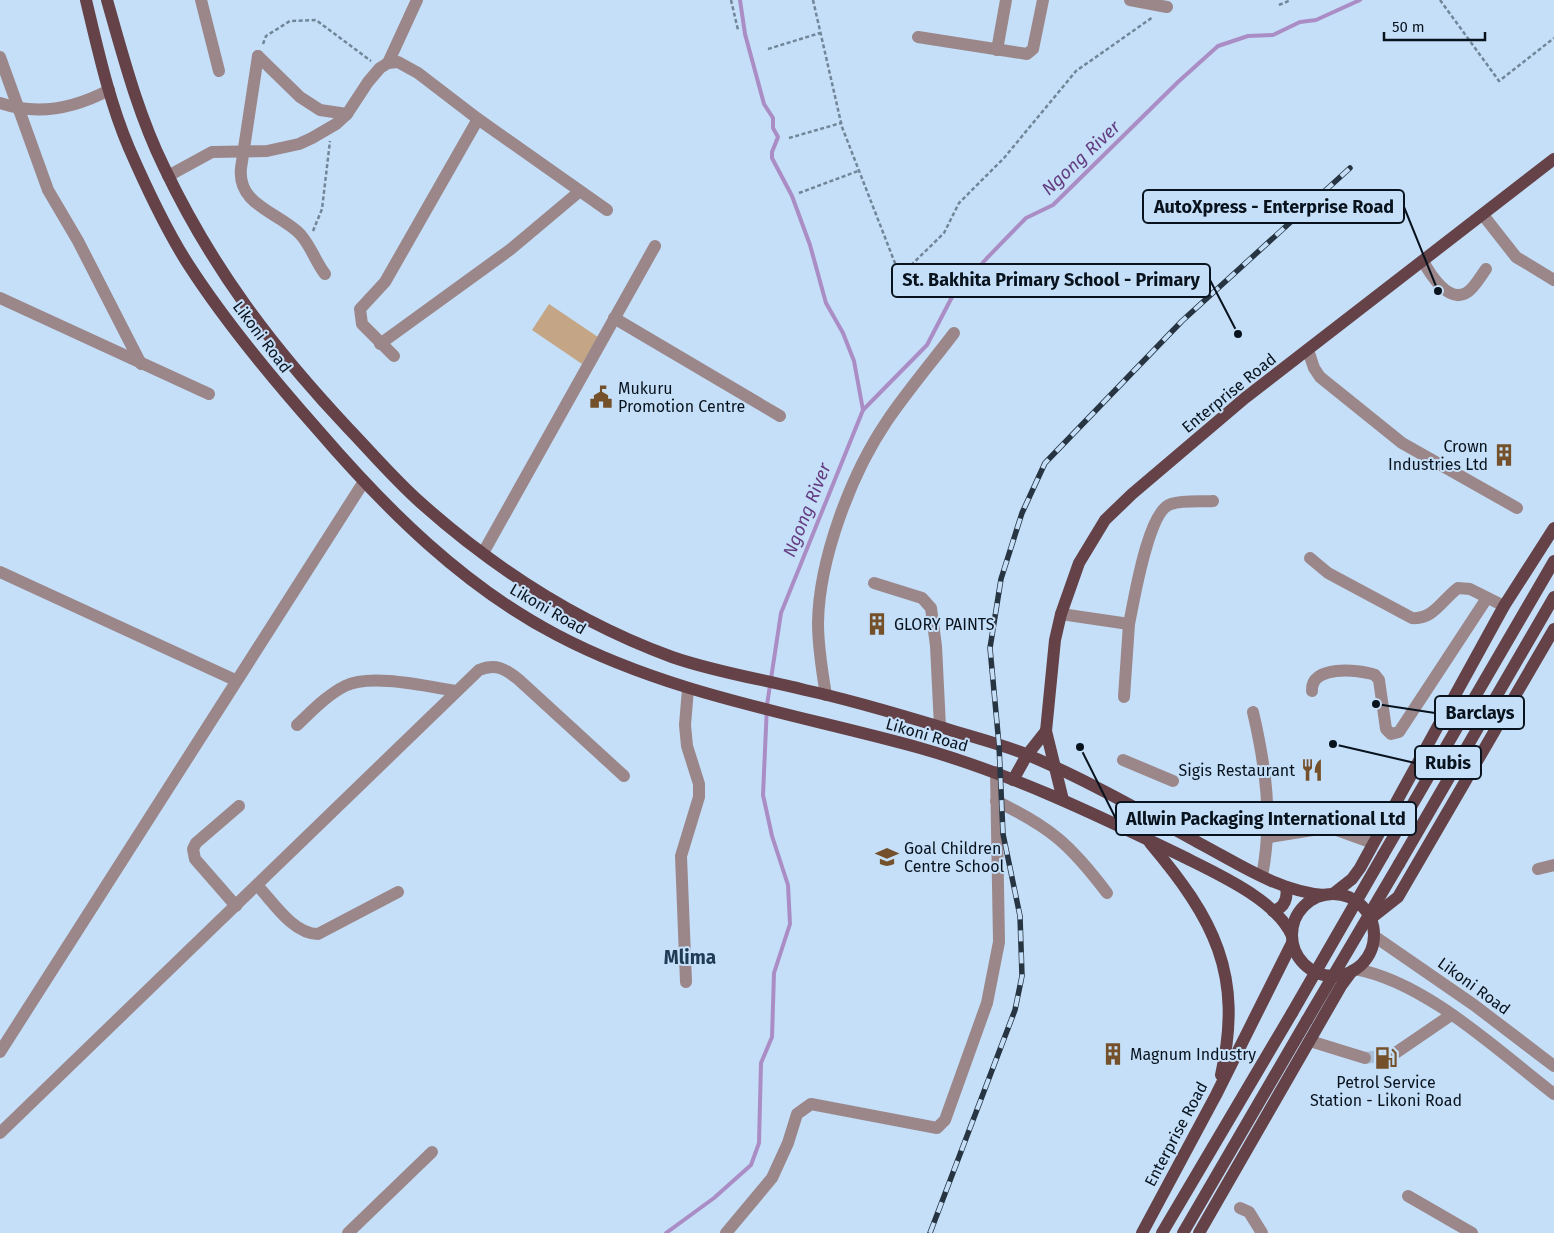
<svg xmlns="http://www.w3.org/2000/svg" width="1554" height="1233" font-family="'Fira Sans',sans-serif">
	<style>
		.green { fill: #c4a686 }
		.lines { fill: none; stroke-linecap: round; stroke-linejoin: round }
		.stream { stroke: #aa8dc5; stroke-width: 4 }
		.minor-tunnel { stroke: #a9c0d7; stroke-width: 12; stroke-dasharray: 12 6; stroke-linecap: butt }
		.path { stroke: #728699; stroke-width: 2.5; stroke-dasharray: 4 2.5; stroke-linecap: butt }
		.minor { stroke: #9b878a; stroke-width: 12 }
		.major { stroke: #644248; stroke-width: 12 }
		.rail-casing { stroke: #273542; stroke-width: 5.5 }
		.rail { stroke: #c5dff8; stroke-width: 4; stroke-dasharray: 11; stroke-linecap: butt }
		.major-bridge { stroke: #644248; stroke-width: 12 }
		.labels { text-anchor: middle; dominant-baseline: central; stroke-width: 4; stroke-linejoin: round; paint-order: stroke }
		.street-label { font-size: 16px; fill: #08131e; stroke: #c5dff8 }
		.poi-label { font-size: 16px; fill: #08131e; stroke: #c5dff8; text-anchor: start }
		.water-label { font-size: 18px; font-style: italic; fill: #633c82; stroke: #c5dff8 }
		.quarter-label { font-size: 19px; font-weight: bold; fill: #203c55; stroke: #c5dff8 }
		.leader { fill: none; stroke: #08131e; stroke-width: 2 }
		.callout-dot { fill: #08131e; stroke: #c5dff8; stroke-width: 2 }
		.callout { fill: #c5dff8; stroke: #08131e; stroke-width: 2 }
		.callout-label { font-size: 18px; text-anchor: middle; font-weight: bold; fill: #08131e }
	</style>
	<rect width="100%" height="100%" fill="#c5dff8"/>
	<path class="green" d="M549 304 598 337 582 364 532 330Z"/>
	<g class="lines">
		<g class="stream">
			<path d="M740 0 745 34 764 104 773 118V128L778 137 772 152V158L792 196 810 245 826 303 843 333 854 361 863 410"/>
			<path d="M666 1233 714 1198 751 1165 759 1143 761 1063 772 1037 774 973 790 924 788 885 772 836 763 795 767 705 781 613 863 410 927 345 952 297 987 258 1026 218 1053 205 1178 82 1218 46 1248 36 1273 35 1300 22 1316 20 1360 0"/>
		</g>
		<path class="minor-tunnel" d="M1365 1058 1394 1054"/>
		<g class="path">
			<path d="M731 0 738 30"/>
			<path d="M813 0 842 127 900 276 944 233 959 203 1004 158 1076 71 1153 17"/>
			<path d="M1440 0 1499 81 1554 38"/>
			<path d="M1279 5 1291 0"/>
			<path d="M263 44 266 36 290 21 316 20 371 61"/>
			<path d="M768 49 820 33"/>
			<path d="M789 138 841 123"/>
			<path d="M799 193 858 171"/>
			<path d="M313 231 322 209 330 141"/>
		</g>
		<g class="minor">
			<path d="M201 0 219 71"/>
			<path d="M1130 0 1167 7"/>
			<path d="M918 37 1027 54 1033 49 1043 0"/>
			<path d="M997 50 1006 0"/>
			<path d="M258 56 241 168C237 205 278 212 300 234 311 246 315 261 325 274"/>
			<path d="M258 56 300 97 320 110 347 114"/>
			<path d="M0 57 48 190 78 241 141 364"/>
			<path d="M388 63 417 0"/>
			<path d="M0 103C37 116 75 108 109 90"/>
			<path d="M168 176 212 152 267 151 299 144 312 138 336 124 347 114 368 82 380 68 388 63 398 62 418 73 478 119 607 210"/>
			<path d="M1483 215 1516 257 1554 280"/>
			<path d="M1423 261C1430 274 1448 303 1466 293 1474 289 1480 277 1486 269"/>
			<path d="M0 298 209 394"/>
			<path d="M614 318 780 416"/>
			<path d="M380 344 511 249 580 191"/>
			<path d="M1308 350 1314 368 1320 377 1402 443 1517 508"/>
			<path d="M394 356 362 324 360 309 385 282 478 119"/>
			<path d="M483 553 655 246"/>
			<path d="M1310 558 1328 573 1412 618C1433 620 1442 600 1458 588L1470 589 1504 606"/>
			<path d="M0 572 235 680"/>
			<path d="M874 583 922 598 931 608 936 646 940 727"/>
			<path d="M1061 614 1129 624C1134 601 1148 510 1171 504 1184 500 1200 502 1213 501"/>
			<path d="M1312 691C1310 665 1358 669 1375 675L1379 680 1386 729 1391 734 1399 732 1487 598"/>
			<path d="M826 695C822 671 818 648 818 623 819 559 851 474 887 421 908 390 932 362 954 333"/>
			<path d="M1124 697 1129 624"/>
			<path d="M1253 712C1266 768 1273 820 1262 876"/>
			<path d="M297 725C312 711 327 695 345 686 371 673 429 687 457 691"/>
			<path d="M1123 760 1173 781"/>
			<path d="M996 801C1050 827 1070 844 1107 893"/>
			<path d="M1269 837 1319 829 1337 830 1373 843"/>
			<path d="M1538 869 1554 865"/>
			<path d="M257 885C273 902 293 934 318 934L398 892"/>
			<path d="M236 906 195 859 193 849 196 843 239 806"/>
			<path d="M1374 936 1474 1005 1554 1066"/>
			<path d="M1355 969C1426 982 1497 1050 1554 1094"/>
			<path d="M686 982 681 856 699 797V784L687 746 685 725 688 689"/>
			<path d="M1310 1041 1365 1058"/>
			<path d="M0 1052 363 483"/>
			<path d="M1394 1054 1451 1015"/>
			<path d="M0 1133 479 670C496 663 505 669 518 679L624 776"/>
			<path d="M1408 1196 1472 1233"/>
			<path d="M1240 1208 1249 1212 1262 1233"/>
			<path d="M348 1233 432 1152"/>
			<path d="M726 1233 772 1178 788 1143 797 1114 811 1104 937 1128 945 1120 987 1003 999 942 996 772"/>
		</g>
		<g class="major">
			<path d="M86 0C98 50 109 101 129 148 146 187 165 228 188 264 226 323 271 377 318 430 386 509 463 586 557 635 671 695 797 714 920 748 1012 774 1097 815 1182 856 1216 873 1277 900 1292 936"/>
			<path d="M107 0C123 56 138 114 164 167 212 268 272 347 348 428 372 453 395 480 421 503 495 569 579 623 672 657 715 672 761 679 805 690 852 700 898 714 944 728 972 737 1001 744 1028 755 1087 780 1143 812 1199 843 1239 864 1278 891 1324 895"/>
			<path d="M1046 731 1055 640 1061 614 1079 563 1105 520 1132 494 1245 398 1554 159"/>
			<path d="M1013 780 1027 755 1046 731 1063 800"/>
			<path d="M1150 843C1214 919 1244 974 1221 1075"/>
			<path d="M1383 855 1554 561"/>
			<path d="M1399 864 1554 597"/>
			<path d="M1333 894 1352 879 1360 868 1504 606 1554 528"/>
			<circle cx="1333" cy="935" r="41"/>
			<path d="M1273 911C1285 908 1288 898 1286 887"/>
			<path d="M1370 919 1398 897 1554 629"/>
			<path d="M1142 1233 1216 1095 1292 943"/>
			<path d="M1162 1233 1292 1013"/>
			<path d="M1183 1233 1307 1020"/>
			<path d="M1199 1233 1341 986 1352 971"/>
		</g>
		<defs>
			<path id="rail" d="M930 1233 1015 1010 1022 976 1020 916 1003 834 999 745 990 648 1001 579 1022 513 1045 463 1182 321 1350 168"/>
		</defs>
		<use href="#rail" class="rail-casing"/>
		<use href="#rail" class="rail"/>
		<g class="major-bridge">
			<path d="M1292 1013 1383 855"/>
			<path d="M1307 1020 1399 864"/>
		</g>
	</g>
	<defs>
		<symbol id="civic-bare" viewBox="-9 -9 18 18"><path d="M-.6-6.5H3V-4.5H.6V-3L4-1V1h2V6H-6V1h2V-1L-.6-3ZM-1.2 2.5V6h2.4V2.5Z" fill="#74512a" stroke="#c5dff8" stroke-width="2.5" paint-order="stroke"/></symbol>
		<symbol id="building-bare" viewBox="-9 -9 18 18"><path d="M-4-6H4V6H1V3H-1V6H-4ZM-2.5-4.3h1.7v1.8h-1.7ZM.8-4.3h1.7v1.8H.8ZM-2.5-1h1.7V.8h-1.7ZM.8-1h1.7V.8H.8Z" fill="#74512a" stroke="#c5dff8" stroke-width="2.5" paint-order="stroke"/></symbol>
		<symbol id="restaurant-bare" viewBox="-9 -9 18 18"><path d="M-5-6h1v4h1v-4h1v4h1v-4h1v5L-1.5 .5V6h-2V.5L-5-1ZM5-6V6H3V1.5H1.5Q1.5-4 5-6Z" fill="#74512a" stroke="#c5dff8" stroke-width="2.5" paint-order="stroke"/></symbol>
		<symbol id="school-bare" viewBox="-9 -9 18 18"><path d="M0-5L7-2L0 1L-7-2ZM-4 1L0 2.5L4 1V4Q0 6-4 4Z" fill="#74512a" stroke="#c5dff8" stroke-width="2.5" paint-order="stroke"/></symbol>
		<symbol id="fuel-bare" viewBox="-9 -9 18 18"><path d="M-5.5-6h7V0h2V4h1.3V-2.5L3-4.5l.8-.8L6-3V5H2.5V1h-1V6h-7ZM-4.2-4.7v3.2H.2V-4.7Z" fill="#74512a" stroke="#c5dff8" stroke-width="2.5" paint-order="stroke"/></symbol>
	</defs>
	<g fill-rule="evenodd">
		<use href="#civic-bare" x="585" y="381" width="32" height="32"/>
		<use href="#building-bare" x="1488" y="439" width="32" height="32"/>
		<use href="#building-bare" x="861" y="608" width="32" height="32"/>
		<use href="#restaurant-bare" x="1296" y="754" width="32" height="32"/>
		<use href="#school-bare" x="871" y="841" width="32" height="32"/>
		<use href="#building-bare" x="1097" y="1038" width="32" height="32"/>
		<use href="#fuel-bare" x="1370" y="1042" width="32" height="32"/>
	</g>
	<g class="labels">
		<g class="street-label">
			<text transform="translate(262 337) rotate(53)">Likoni Road</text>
			<text transform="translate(1229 393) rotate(-39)">Enterprise Road</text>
			<text transform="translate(548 609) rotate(30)">Likoni Road</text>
			<text transform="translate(927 735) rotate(16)">Likoni Road</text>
			<text transform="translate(1474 986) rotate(36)">Likoni Road</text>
			<text transform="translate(1176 1134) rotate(-62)">Enterprise Road</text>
		</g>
		<g class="poi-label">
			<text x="618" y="388">Mukuru<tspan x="618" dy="18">Promotion Centre</tspan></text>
			<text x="1488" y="446" text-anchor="end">Crown<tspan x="1488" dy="18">Industries Ltd</tspan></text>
			<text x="894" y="624">GLORY PAINTS</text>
			<text x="1295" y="770" text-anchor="end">Sigis Restaurant</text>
			<text x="904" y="848">Goal Children<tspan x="904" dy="18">Centre School</tspan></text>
			<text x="1130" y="1054">Magnum Industry</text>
			<text x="1386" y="1082" text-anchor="middle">Petrol Service<tspan x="1386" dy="18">Station - Likoni Road</tspan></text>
		</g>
		<g class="water-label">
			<text transform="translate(1081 158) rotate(-43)">Ngong River</text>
			<text transform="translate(807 510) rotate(-68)">Ngong River</text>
		</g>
		<g class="quarter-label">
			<text x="690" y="957">Mlima</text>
		</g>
	</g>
	<path class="leader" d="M1438 291L1404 207M1238 334L1210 280M1376 704L1435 713M1333 744L1415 763M1080 747L1116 819"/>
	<g class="callout-dot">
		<circle cx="1438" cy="291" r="5"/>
		<circle cx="1238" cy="334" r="5"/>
		<circle cx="1376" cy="704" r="5"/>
		<circle cx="1333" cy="744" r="5"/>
		<circle cx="1080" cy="747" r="5"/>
	</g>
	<g class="callout">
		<rect x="1143" y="190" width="261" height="33" rx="5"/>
		<rect x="892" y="264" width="318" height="33" rx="5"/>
		<rect x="1435" y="696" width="89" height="33" rx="5"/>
		<rect x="1415" y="746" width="66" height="33" rx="5"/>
		<rect x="1116" y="802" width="300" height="33" rx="5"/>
	</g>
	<g class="callout-label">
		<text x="1274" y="213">AutoXpress - Enterprise Road</text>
		<text x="1051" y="286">St. Bakhita Primary School - Primary</text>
		<text x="1480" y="719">Barclays</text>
		<text x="1448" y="769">Rubis</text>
		<text x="1266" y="825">Allwin Packaging International Ltd</text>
	</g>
	<path d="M1384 32v8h101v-8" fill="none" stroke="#08131e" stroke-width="2.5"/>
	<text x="1392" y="32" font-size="15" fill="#08131e" stroke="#c5dff8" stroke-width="4" paint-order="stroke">50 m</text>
</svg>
